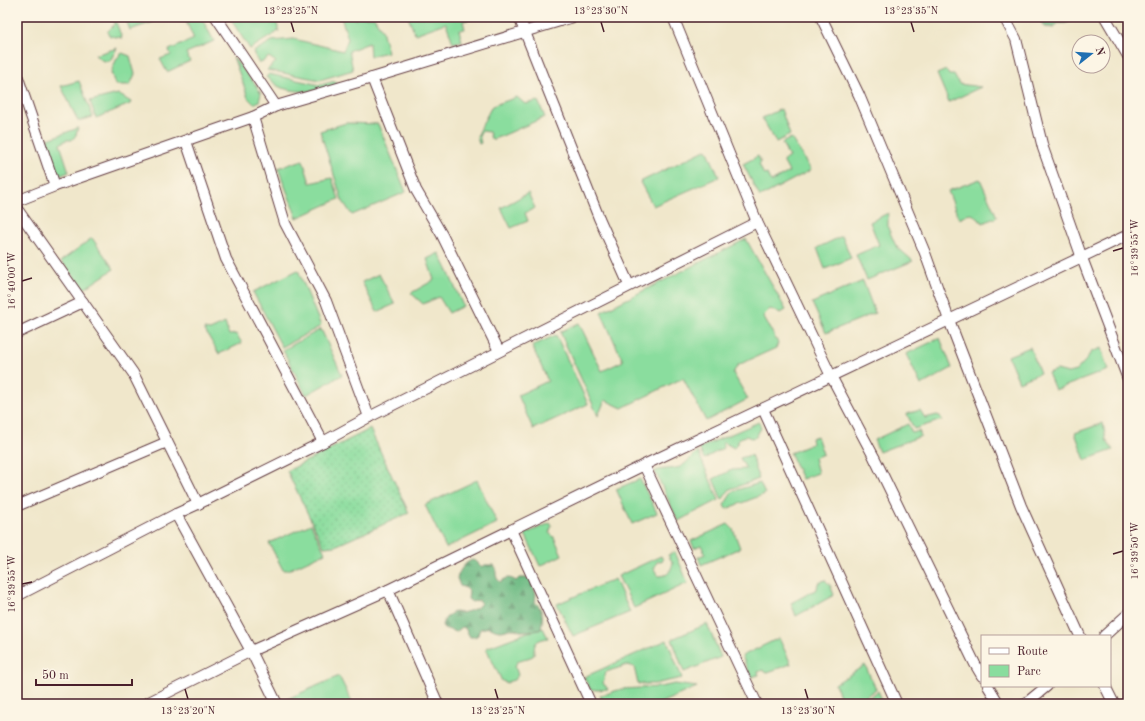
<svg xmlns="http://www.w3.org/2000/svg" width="1145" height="721" font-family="'Old Standard TT',serif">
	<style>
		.green { fill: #8add9e; stroke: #6a7e64 }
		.forest { fill: url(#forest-firs); stroke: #5c6e58 }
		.garden { fill: url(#garden-dots); stroke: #6a7e64 }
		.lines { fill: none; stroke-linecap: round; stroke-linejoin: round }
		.minor-casing { stroke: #633d43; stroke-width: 12 }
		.minor { stroke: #fff; stroke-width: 10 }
		.ticks { fill: none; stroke: #4a1f2b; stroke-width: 1.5 }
		.neatline { fill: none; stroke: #4a1f2b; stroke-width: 1.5 }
		.ticks-label { font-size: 10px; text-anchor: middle; fill: #4a1f2b }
	</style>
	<defs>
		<pattern id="forest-firs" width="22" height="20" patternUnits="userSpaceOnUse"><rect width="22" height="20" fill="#6fbc85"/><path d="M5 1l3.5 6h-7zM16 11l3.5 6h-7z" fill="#5d986d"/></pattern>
		<pattern id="garden-dots" width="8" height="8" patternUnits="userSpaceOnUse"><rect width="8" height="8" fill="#8add9e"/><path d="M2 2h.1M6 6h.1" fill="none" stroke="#79bd88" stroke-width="1.8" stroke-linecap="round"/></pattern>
	</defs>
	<rect width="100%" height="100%" fill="#fcf5e5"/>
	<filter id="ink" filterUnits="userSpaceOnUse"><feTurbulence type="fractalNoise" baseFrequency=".025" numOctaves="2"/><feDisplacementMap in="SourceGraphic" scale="8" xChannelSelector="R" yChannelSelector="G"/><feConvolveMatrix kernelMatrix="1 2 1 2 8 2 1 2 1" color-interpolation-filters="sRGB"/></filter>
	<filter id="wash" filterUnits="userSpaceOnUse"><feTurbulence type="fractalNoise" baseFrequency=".012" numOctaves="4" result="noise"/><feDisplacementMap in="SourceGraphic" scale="16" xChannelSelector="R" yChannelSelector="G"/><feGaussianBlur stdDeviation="0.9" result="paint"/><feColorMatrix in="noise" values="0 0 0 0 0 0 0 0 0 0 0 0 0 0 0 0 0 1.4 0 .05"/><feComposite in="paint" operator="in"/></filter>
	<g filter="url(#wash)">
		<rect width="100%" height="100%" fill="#f0e7cb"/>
		<g class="green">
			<path d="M109 17H114L122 38 110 36 107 32 113 26 115 22 113 19Z"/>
			<path d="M125 17H151L156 21 130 30Z"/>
			<path d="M190 17H201L214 41 186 53 190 61 167 72 160 59 171 55 169 50 194 39 185 19Z"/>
			<path d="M229 17H272L277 24 279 31 250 49Z"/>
			<path d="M341 17H351L356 20 355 17H374L382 30 388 52 370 56 369 43 349 51 353 70 320 80 267 70 276 62 269 57 259 64 253 52 272 41 294 39 343 51 348 39Z"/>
			<path d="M408 17H480L463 21 465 29 459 30 462 41 453 43 446 23 415 34Z"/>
			<path d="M117 48 110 61H103L95 55Z"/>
			<path d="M122 53 130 56 135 74 130 85H115L111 72 117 58Z"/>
			<path d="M233 57 255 84 261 94 259 101 254 104 248 98 244 86Z"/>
			<path d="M946 70 949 75H954L959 84 981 87 949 102 937 74Z"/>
			<path d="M269 74 320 85 335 81 337 85C318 91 302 94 282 88 276 86 271 80 266 77Z"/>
			<path d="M79 81 93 117 78 121 61 86Z"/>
			<path d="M118 94 131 102 130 104 96 118 90 101Z"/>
			<path d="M517 97 525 104 538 101 545 117 502 136H498L493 140 491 139 489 132 482 131 479 135 481 143 479 144 477 137 484 121 492 106Z"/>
			<path d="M781 109 790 135 776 142 762 118Z"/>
			<path d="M346 123 378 124 406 192 352 215 342 200 320 131Z"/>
			<path d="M78 128 76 135 72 140H66L60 144 69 172 59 176 46 140Z"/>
			<path d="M791 138 811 170 760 197 743 164 758 156 761 163 759 164 764 175 767 174 771 182 789 172 783 161 789 157 782 143Z"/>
			<path d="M707 149 719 177 653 206 640 182Z"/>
			<path d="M303 160 310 183 332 178 339 199 297 218 278 168Z"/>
			<path d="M980 179 997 217 983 223 982 221H980L979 219 972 214 966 215 959 219 948 191Z"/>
			<path d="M528 193 535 208 525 213 528 221 511 228 501 208Z"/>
			<path d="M888 213V228L896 246 913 261 867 280 856 255 879 245 870 222Z"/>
			<path d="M842 236 851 258 825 269 817 248Z"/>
			<path d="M92 238 114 269 84 289 61 261Z"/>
			<path d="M746 239 786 310 781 313 770 309 763 316 778 343 776 348 738 365 733 373 748 399 706 421 683 378 622 408 605 400 598 416 560 332 579 323 602 371 623 361 601 312Z"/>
			<path d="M439 253 448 271 463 306 449 313 439 297 423 304 411 293 434 280 427 259Z"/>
			<path d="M298 270 321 326 282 347 253 292Z"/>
			<path d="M379 274 395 304 377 312 362 282Z"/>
			<path d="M863 281 875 313 826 333 812 303Z"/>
			<path d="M225 323 229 335 236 334 242 343 219 354 204 329 210 330Z"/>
			<path d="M321 329 342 375 306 395 283 350Z"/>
			<path d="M556 335 588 404 533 429 518 395 548 381 532 346Z"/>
			<path d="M940 338 952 368 921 385 906 354Z"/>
			<path d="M1030 347 1040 373 1019 382 1008 356Z"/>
			<path d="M1101 348 1108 370 1055 390 1048 373 1057 370 1068 373 1076 371 1087 359 1089 355 1091 352Z"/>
			<path d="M920 410 925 418 937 415 940 416 942 420 914 429 907 414Z"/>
			<path d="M759 422 761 428 756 437 751 438 746 436 740 438 734 448 723 442V448L704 459 699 448Z"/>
			<path d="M1103 423 1106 440 1113 450 1085 460 1075 433Z"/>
			<path d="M908 424 912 433 919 431 921 436 879 452 874 440Z"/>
			<path d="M817 436 823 454 814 458 818 473 802 479 790 453 812 444 811 438Z"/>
			<path d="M698 452 719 500 678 521 655 471C663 468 672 470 680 467 686 464 692 456 698 452Z"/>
			<path d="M751 455 755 465V469L759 479 730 489 722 500 713 479 732 470 746 469 740 458Z"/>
			<path d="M640 479 657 513 632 524 616 489Z"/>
			<path d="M477 480 497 523 446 548 425 505Z"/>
			<path d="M760 483 765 494 726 509 724 505 733 491Z"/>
			<path d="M550 523 552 525 549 533 554 537 562 555 540 566 525 534Z"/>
			<path d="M311 524 325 553 288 570H283L269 543Z"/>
			<path d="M728 524 733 529 740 548 701 565 698 557 705 554 701 545 694 548 691 541Z"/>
			<path d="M675 552 688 583 634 608 618 576 661 556 663 560 657 562 654 569 658 576C668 576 670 573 673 563L668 555Z"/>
			<path d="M615 579 630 612 573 636 557 604Z"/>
			<path d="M825 580 830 585 834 595 796 616 791 603 817 589 818 583Z"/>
			<path d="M707 624 721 657 684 672 672 639Z"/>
			<path d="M543 628 548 638C535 640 534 643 534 655 529 659 523 658 518 661L515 666 518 675 514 680 510 681 507 683 502 681 486 648 528 632C533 631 538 631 543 628Z"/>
			<path d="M779 638 791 664 765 673 763 670 758 672 759 675 751 677 742 656Z"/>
			<path d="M667 640 682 678 654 684H638L634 667 627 665 606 672 603 683 608 689 597 690 590 689 584 677Z"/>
			<path d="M865 665 876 689 855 704H842L843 703 835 684Z"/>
			<path d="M339 676 352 702 348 704H287L285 700Z"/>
			<path d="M675 684 697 687 658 704H604L600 696 621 689 660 687Z"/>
			<path d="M878 691 884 704H859Z"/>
		</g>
		<g class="forest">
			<path d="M1041 17H1073C1071 23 1064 24 1058 23L1054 28 1044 27 1041 22Z"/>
			<path d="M472 560 476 561 482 567 485 565H494L496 568C496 574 495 579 501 582 506 577 510 577 516 581L519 578H530L536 594 535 602C544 611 543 617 541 629 538 631 524 631 520 631 518 630 516 629 514 629 509 628 505 631 501 631 491 631 494 625 480 629L478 635 475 637H470L465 628 462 627 456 632 444 628 442 625C444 619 447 616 452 613 455 611 458 613 461 613 467 612 478 609 481 603L479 600 472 602 468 599 469 591 466 588 460 586 457 578C460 570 464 563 472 560Z"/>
		</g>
		<path class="garden" d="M370 429 409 513 335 546 324 547 287 471Z"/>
	</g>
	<g filter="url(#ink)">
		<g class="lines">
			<defs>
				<g id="minor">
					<path d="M216 17 276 106"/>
					<path d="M519 17 599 218 629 285"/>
					<path d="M673 17 757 222 831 376 874 457 975 664 982 676"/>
					<path d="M821 17 859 95 925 253 949 320 1021 506 1080 636"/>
					<path d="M1004 17 1016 39 1043 148 1082 258 1128 379"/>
					<path d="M1105 17 1128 56"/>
					<path d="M17 75 55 186"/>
					<path d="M372 78 416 190 442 235 499 351"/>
					<path d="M253 117 285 223 326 301 369 417"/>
					<path d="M186 141 226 259 323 442"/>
					<path d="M17 201 55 186 253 117 276 106 372 78 573 17"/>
					<path d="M17 209 133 373 198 504"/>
					<path d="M17 333 83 302"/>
					<path d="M763 409 897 704"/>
					<path d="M644 465 757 704"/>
					<path d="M17 506 167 442"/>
					<path d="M176 514 251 651 277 704"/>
					<path d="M511 530 591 704"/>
					<path d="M388 590 438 704"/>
					<path d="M17 596 176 514 198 504 323 442 369 417 757 222"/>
					<path d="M1104 636 1128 614"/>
					<path d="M988 686 999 704"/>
					<path d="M1105 686 1114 704"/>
					<path d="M145 704 251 651 388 590 644 465 1128 235"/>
					<path d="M1025 704 1047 686"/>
				</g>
			</defs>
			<use href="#minor" class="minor-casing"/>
			<use href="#minor" class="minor"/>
		</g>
	</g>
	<path class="ticks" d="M291 22 294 32M601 22 604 32M911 22 914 32M1113 251 1123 248M22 281 32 278M1113 554 1123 551M22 584 32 582M185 689 188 699M495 689 498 699M805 689 808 699"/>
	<rect width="1145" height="721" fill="none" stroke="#fcf5e5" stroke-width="44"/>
	<rect x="981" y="635" width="130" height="52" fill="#fcf5e5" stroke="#b59f9b"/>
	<rect x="989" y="648" width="20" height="6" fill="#ffffff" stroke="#b59f9b"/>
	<text x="1017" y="655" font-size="12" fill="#4a1f2b">Route</text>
	<rect x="989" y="665" width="20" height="12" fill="#8add9e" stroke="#b59f9b"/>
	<text x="1017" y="675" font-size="12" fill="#4a1f2b">Parc</text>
	<g transform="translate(1091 54) rotate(73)"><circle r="19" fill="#fcf5e5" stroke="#b59f9b"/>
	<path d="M0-3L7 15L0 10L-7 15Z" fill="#1f6fb2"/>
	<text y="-6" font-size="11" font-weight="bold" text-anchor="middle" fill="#4a1f2b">N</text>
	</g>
	<path d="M36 679v6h96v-6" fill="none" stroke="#4a1f2b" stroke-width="2"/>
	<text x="42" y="679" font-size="12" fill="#4a1f2b" stroke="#fcf5e5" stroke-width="3" paint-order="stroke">50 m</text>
	<rect x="22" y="22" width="1101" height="677" class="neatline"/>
	<g class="ticks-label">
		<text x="291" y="14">13°23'25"N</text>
		<text x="601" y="14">13°23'30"N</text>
		<text x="911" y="14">13°23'35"N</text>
		<text transform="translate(1134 248) rotate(-90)" y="4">16°39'55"W</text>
		<text transform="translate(11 281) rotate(-90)" y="4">16°40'00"W</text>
		<text transform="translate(1134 551) rotate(-90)" y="4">16°39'50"W</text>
		<text transform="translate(11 584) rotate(-90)" y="4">16°39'55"W</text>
		<text x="188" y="714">13°23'20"N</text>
		<text x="498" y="714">13°23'25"N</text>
		<text x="808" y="714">13°23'30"N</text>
	</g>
</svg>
